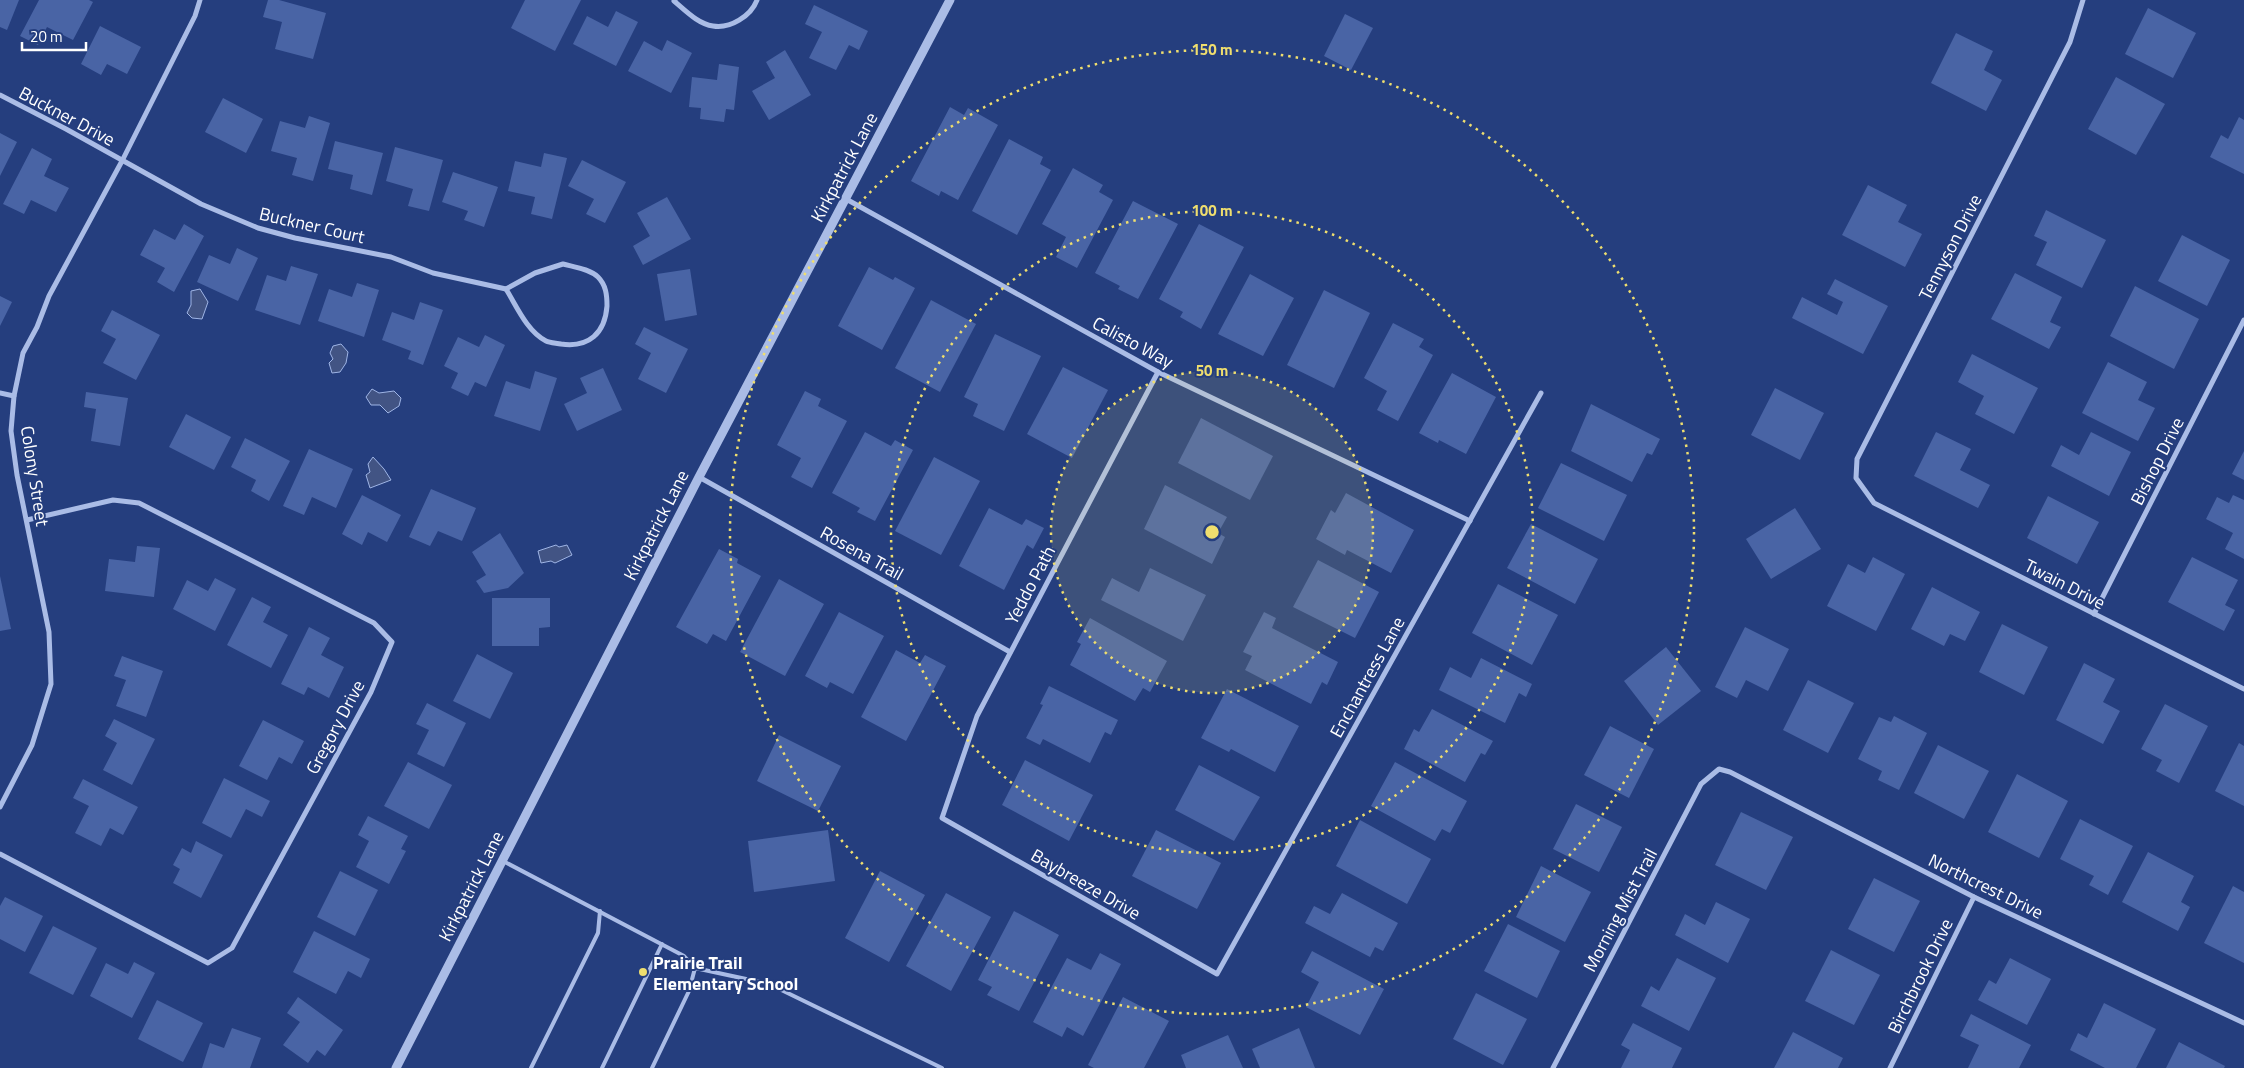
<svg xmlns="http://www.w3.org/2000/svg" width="2244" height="1068" font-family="'Titillium Web',sans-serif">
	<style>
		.water { fill: #425484; stroke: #9fb5e6 }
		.building { fill: #4964a5 }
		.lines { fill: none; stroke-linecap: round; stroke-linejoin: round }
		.service { stroke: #aabce6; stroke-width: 4 }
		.minor { stroke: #aabce6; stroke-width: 5 }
		.tertiary { stroke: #aabce6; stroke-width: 9 }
		.ring { fill: none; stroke: #efde6e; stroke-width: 2.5; stroke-dasharray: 2.5 5 }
		.poi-dot { fill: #efde6e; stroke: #253e7e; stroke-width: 2 }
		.labels { text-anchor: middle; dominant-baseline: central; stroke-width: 4; stroke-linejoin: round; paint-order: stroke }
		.street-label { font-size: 18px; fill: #fff; stroke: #253e7e }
		.poi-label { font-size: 18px; font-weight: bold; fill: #fff; stroke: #253e7e; text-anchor: start }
		.centre { fill: #efde6e; stroke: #253e7e; stroke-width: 2.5 }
		.ring-label { font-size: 15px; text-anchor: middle; font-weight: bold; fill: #efde6e; stroke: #253e7e; stroke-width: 4; stroke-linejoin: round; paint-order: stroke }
	</style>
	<rect width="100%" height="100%" fill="#253e7e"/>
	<g class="water">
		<path d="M200 289 208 302 202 319 192 318 187 313 191 305V291Z"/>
		<path d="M341 344 348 352 346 363 340 372 332 373 329 363 333 359 330 353 333 346Z"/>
		<path d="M372 389 379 393 394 391 401 398 399 406 388 413 380 405H371L366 397Z"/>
		<path d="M373 457 384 469 391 480 370 488 366 475 370 472 368 464Z"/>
		<path d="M556 545 559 547 567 545 572 555 555 563 551 561 541 563 538 551Z"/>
	</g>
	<g class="building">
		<path d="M0 0H19L7 30 0 27Z"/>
		<path d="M39 0H89L93 2 73 40 47 27 38 45 20 36Z"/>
		<path d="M268 0H279L326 13 313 59 275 49 282 22 263 17Z"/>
		<path d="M525 0H581L555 51 511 28Z"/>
		<path d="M814 5 868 31 859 50 849 45 836 70 809 58 822 32 805 24Z"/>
		<path d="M2148 8 2196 33 2173 78 2125 54Z"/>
		<path d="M616 11 638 22 616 66 573 44 587 16 608 27Z"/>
		<path d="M1345 14 1373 28 1351 70 1324 56Z"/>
		<path d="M100 26 141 47 127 74 107 64 101 75 81 64Z"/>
		<path d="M1956 33 1993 51 1984 70 2002 80 1986 111 1931 83Z"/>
		<path d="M667 40 692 53 671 93 628 71 644 41 662 51Z"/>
		<path d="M785 50 811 95 769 120 752 91 775 78 766 62Z"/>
		<path d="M719 64 739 67 734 110 726 109 724 122 700 119 701 108 689 107 692 77 717 80Z"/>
		<path d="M2116 77 2165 104 2136 155 2088 129Z"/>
		<path d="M223 98 263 119 246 153 205 132Z"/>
		<path d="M950 107 964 115 968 108 998 125 958 200 941 191 939 196 911 181Z"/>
		<path d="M309 116 330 123 313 181 292 175 297 158 271 151 280 121 305 128Z"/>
		<path d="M2239 117 2244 120V174L2210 157 2221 135 2228 139Z"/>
		<path d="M0 133 17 142 0 176Z"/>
		<path d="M1009 139 1043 157 1040 164 1051 170 1017 235 972 211Z"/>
		<path d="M335 141 383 153 372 195 350 189 353 175 328 169Z"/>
		<path d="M395 147 443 160 429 211 408 206 413 189 386 181Z"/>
		<path d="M32 148 52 159 44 176 69 188 56 212 31 200 24 214 3 204Z"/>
		<path d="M544 153 567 158 552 219 531 214 535 197 508 191 515 161 541 167Z"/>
		<path d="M582 160 626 182 605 223 586 214 594 199 568 186Z"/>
		<path d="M1073 168 1103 185 1099 192 1113 200 1077 268 1056 257 1066 237 1042 224Z"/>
		<path d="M453 172 498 187 484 227 464 220 468 211 442 202Z"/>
		<path d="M1868 185 1907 205 1898 222 1922 234 1905 267 1842 235Z"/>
		<path d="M667 197 691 239 643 265 633 246 650 236 637 213Z"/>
		<path d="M1133 201 1178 224 1138 299 1118 289 1120 286 1095 273Z"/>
		<path d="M2046 210 2106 240 2082 288 2036 265 2047 242 2034 236Z"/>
		<path d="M184 224 204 236 174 292 157 282 165 268 140 255 154 229 175 240Z"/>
		<path d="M1199 224 1244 247 1201 329 1180 317 1183 312 1159 299Z"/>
		<path d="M2182 235 2230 260 2207 306 2158 281Z"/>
		<path d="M237 248 258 258 238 301 197 282 209 255 230 264Z"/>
		<path d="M291 266 318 274 300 325 255 310 267 275 286 281Z"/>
		<path d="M869 267 893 280 895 277 915 288 882 350 838 326Z"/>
		<path d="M690 269 697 315 665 321 657 274Z"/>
		<path d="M2015 273 2062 297 2050 322 2061 327 2049 349 1991 319Z"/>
		<path d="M1250 274 1294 298 1263 356 1218 334Z"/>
		<path d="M1835 279 1888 306 1863 354 1792 318 1802 297 1837 315 1843 302 1827 294Z"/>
		<path d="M357 283 379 290 364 337 318 321 329 289 352 297Z"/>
		<path d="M2135 286 2199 319 2174 369 2110 336Z"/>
		<path d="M1324 290 1370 313 1334 388 1287 365Z"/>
		<path d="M0 296 12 302 0 326Z"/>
		<path d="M931 300 976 324 940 392 895 368Z"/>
		<path d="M420 302 443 310 423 365 408 359 411 351 382 340 392 312 414 320Z"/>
		<path d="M112 310 160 335 136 380 103 363 116 339 101 331Z"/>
		<path d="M1393 323 1424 339 1419 347 1433 355 1398 421 1377 410 1387 391 1364 378Z"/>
		<path d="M644 327 688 349 666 393 638 379 651 353 635 344Z"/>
		<path d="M995 334 1041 356 1004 431 973 416 978 404 964 397Z"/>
		<path d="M485 335 505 345 486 387 475 382 468 396 451 388 458 373 444 366 458 337 479 347Z"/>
		<path d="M1972 354 2038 388 2014 434 1975 414 1984 396 1958 382Z"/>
		<path d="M2108 362 2147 382 2138 400 2155 408 2138 441 2082 413Z"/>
		<path d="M1063 367 1108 390 1072 458 1027 434Z"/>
		<path d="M603 368 622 410 577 431 564 404 587 393 580 378Z"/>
		<path d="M535 371 557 378 540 431 494 416 506 381 530 389Z"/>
		<path d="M1452 373 1496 397 1466 454 1439 440 1438 443 1419 433Z"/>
		<path d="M1775 388 1824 413 1800 460 1751 435Z"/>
		<path d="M805 391 821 399 818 406 847 421 812 488 791 477 801 458 777 445Z"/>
		<path d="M86 392 128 398 120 446 91 441 96 409 84 407Z"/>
		<path d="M1591 404 1660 439 1652 455 1647 453 1632 482 1571 451Z"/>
		<path d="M186 414 231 437 214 470 169 447Z"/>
		<path d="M1201 418 1273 456 1250 500 1178 463Z"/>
		<path d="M865 432 891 446 895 440 913 450 875 521 857 512 860 508 832 493Z"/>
		<path d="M1936 432 1971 449 1960 470 1990 485 1978 508 1914 476Z"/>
		<path d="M2091 432 2131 452 2109 496 2051 466 2061 445 2079 455Z"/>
		<path d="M245 438 290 461 269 501 251 491 256 480 231 467Z"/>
		<path d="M309 449 353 469 336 508 312 497 304 515 283 506Z"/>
		<path d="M2244 451V480L2232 474Z"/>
		<path d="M934 457 980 481 941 555 895 531Z"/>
		<path d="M1561 463 1627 495 1604 541 1538 508Z"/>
		<path d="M1165 485 1227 517 1218 533 1225 537 1212 564 1144 529Z"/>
		<path d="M431 489 476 508 462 541 438 531 430 546 409 537Z"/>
		<path d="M1346 493 1414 530 1391 573 1347 550 1345 555 1316 539 1331 510 1335 513Z"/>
		<path d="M362 495 401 515 387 542 368 532 362 545 342 534Z"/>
		<path d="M2233 495 2244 500V559L2225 549 2233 533 2206 519 2217 497 2229 503Z"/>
		<path d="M2048 496 2099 522 2077 564 2027 538Z"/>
		<path d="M989 508 1022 525 1026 519 1044 528 1033 549 1027 545 1004 590 959 566Z"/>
		<path d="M1795 508 1821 549 1771 579 1746 539Z"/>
		<path d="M1531 524 1598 559 1575 604 1507 568Z"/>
		<path d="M500 533 524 573 508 588 484 593 476 581 486 575 472 552Z"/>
		<path d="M137 546 160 548 154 597 105 591 109 559 135 562Z"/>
		<path d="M719 549 738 559 737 563 761 576 726 641 713 634 707 644 676 627Z"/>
		<path d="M1873 557 1905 574 1876 631 1827 606 1848 564 1865 573Z"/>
		<path d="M2192 557 2238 580 2225 605 2235 610 2224 631 2168 602Z"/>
		<path d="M1318 560 1379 592 1355 638 1293 607Z"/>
		<path d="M1150 568 1206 595 1183 641 1101 600 1112 578 1139 592Z"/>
		<path d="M0 576 11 629 0 631Z"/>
		<path d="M215 578 236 589 215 631 173 609 187 580 208 591Z"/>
		<path d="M779 579 824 604 785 676 740 652Z"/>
		<path d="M1498 584 1558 615 1532 665 1472 633Z"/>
		<path d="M1932 587 1980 612 1965 641 1950 634 1944 646 1911 629Z"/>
		<path d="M252 597 271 607 263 622 288 635 271 668 227 645Z"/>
		<path d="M492 598H550V627L539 628V646H492Z"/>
		<path d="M839 612 884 636 853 694 830 682 827 688 805 676Z"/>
		<path d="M1264 612 1276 618 1272 628 1338 662 1327 685 1322 682 1311 704 1245 670 1252 656 1243 652Z"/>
		<path d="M1090 618 1167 661 1150 692 1143 688 1135 701 1070 665 1081 644 1077 642Z"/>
		<path d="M2002 624 2048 647 2024 695 1979 672Z"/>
		<path d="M309 627 330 638 321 655 344 667 329 698 308 687 304 695 281 684Z"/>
		<path d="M1745 627 1789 649 1768 691 1746 680 1737 698 1715 687Z"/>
		<path d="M1666 647 1701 691 1658 725 1624 681Z"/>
		<path d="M896 650 920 663 925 655 946 666 906 741 861 717Z"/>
		<path d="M477 654 513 673 490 719 453 701Z"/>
		<path d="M122 656 163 671 146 717 116 706 126 680 114 676Z"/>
		<path d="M1481 658 1532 684 1526 697 1519 693 1505 723 1439 690 1450 667 1471 678Z"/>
		<path d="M2084 663 2115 679 2103 702 2120 711 2103 744 2056 720Z"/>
		<path d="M1808 680 1854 703 1828 753 1783 730Z"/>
		<path d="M1049 686 1118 720 1111 735 1105 732 1090 763 1043 739 1040 745 1026 738 1043 705 1040 704Z"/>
		<path d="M1227 689 1299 726 1275 772 1231 749 1229 752 1201 738Z"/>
		<path d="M427 703 466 723 444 767 417 754 429 730 416 724Z"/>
		<path d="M2165 704 2208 726 2179 783 2156 771 2162 760 2141 749Z"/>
		<path d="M1432 709 1493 741 1485 755 1481 753 1465 782 1404 749 1414 729 1419 732Z"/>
		<path d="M1894 716 1927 733 1899 790 1878 780 1882 771 1858 759 1879 717 1891 722Z"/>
		<path d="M114 719 155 739 132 785 103 770 117 743 105 736Z"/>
		<path d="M263 720 304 741 292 764 279 757 267 780 239 766Z"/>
		<path d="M1610 726 1654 749 1629 798 1584 775Z"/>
		<path d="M779 735 841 766 818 811 757 781Z"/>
		<path d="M2239 743 2244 746V806L2215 791Z"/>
		<path d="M1938 745 1989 771 1964 819 1914 793Z"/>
		<path d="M1025 760 1093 795 1069 841 1002 805Z"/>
		<path d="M408 762 452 785 429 829 384 806Z"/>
		<path d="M1395 762 1467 801 1450 833 1442 829 1435 841 1371 806Z"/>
		<path d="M1199 765 1260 797 1234 841 1175 810Z"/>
		<path d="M2017 774 2068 801 2039 858 1988 832Z"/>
		<path d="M224 778 270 801 262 817 246 809 231 838 202 823Z"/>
		<path d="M83 779 138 807 123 835 110 828 101 846 75 833 89 806 73 798Z"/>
		<path d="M1576 804 1622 827 1599 872 1553 849Z"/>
		<path d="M1741 812 1793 837 1766 890 1715 865Z"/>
		<path d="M368 816 408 836 401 849 406 851 389 884 356 867 369 841 358 835Z"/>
		<path d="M2080 819 2133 846 2108 895 2089 885 2094 876 2060 859Z"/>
		<path d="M1360 820 1431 859 1407 904 1336 866Z"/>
		<path d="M828 830 835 881 754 892 748 841Z"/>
		<path d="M1156 830 1221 863 1197 909 1132 876Z"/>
		<path d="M196 841 223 855 201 898 173 883 180 869 173 865 182 848 191 853Z"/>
		<path d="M2148 852 2194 876 2181 902 2190 907 2178 931 2122 902Z"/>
		<path d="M1541 866 1591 892 1565 942 1516 917Z"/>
		<path d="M340 871 378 890 355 936 317 917Z"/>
		<path d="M880 871 925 895 889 962 845 938Z"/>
		<path d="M1874 878 1920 901 1894 952 1848 929Z"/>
		<path d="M2233 886 2244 892V963L2204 943Z"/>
		<path d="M946 893 991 917 951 991 906 966Z"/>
		<path d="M1342 893 1398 923 1383 951 1375 947 1370 957 1305 923 1314 906 1330 914Z"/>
		<path d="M5 897 43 916 25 952 0 939V906Z"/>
		<path d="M1716 902 1750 919 1728 963 1675 935 1685 914 1705 925Z"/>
		<path d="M1014 911 1059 935 1019 1011 987 995 992 987 978 980Z"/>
		<path d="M1508 924 1560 951 1537 998 1484 971Z"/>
		<path d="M53 926 97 948 73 995 29 973Z"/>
		<path d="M314 931 370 959 361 978 348 971 336 994 293 972Z"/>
		<path d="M1831 950 1880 975 1854 1025 1805 1001Z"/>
		<path d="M1312 951 1384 989 1360 1035 1306 1007 1319 982 1301 972Z"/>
		<path d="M1100 953 1121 964 1083 1036 1067 1027 1062 1037 1033 1022 1067 958 1091 970Z"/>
		<path d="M1677 958 1716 978 1689 1031 1641 1006 1651 986 1659 991Z"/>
		<path d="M2010 958 2051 979 2027 1025 1978 1000 1989 980 1996 984Z"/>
		<path d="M134 962 155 973 132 1018 90 996 106 963 128 974Z"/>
		<path d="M1476 993 1527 1019 1503 1065 1453 1039Z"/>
		<path d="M298 997 343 1030 325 1056 317 1050 308 1063 283 1045 300 1022 287 1013Z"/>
		<path d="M1123 997 1169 1021 1144 1068H1094L1088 1065Z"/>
		<path d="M157 1000 203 1023 183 1062 138 1039Z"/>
		<path d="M2104 1003 2156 1029 2136 1068H2105L2070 1050 2078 1033 2087 1038Z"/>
		<path d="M1971 1014 2031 1045 2019 1068H1968L1979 1045 1960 1036Z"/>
		<path d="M1633 1023 1682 1048 1672 1068H1621L1630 1050 1621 1045Z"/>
		<path d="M232 1028 261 1038 250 1068H202L210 1043 224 1048Z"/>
		<path d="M1299 1028 1315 1068H1260L1252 1049Z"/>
		<path d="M1793 1032 1843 1058 1838 1068H1774Z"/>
		<path d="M1228 1035 1243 1068H1186L1181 1055Z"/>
		<path d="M2179 1042 2225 1066 2224 1068H2166Z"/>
	</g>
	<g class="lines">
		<g class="service">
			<path d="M503 861 684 956 695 968 689 991 652 1068"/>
			<path d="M695 968 769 984 942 1068"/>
			<path d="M531 1068 598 933 600 911"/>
			<path d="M602 1068 662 944"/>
		</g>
		<g class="minor">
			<path d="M675 0 674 1C685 10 698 24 713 26 730 29 751 16 757 0"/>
			<path d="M2083 0 2070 42 1857 459 1856 478 1874 503 2244 689"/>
			<path d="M0 95 66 129 201 204 258 228 295 238 391 257 433 273 506 289"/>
			<path d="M846 199 1158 372 1470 521"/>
			<path d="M563 264C574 267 590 269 598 277 606 285 607 295 607 306 605 333 589 348 561 344 557 343 550 343 546 341 527 331 517 307 506 289L535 273Z"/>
			<path d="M1158 372 977 716 942 818 1217 974 1541 393"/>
			<path d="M0 393 14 396"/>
			<path d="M699 477 1010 652"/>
			<path d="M2094 614 2244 320"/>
			<path d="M0 807 32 745 51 684 49 632 17 475 11 431 14 396 23 353 37 327 49 296 122 161 195 16 200 0"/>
			<path d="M0 854 208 963 232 948 371 692 392 642 374 623 139 503 113 500 27 520"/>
			<path d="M1553 1068 1701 784 1719 769 1730 772 1974 897 2244 1023"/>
			<path d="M1890 1068 1974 897"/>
		</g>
		<path class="tertiary" d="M396 1068 699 477 950 0"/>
	</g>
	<circle cx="1212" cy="532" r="161" fill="#efde6e" fill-opacity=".12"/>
	<g class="ring">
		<circle cx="1212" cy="532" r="161"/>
		<circle cx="1212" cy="532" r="321"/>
		<circle cx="1212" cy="532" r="482"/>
	</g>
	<circle class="poi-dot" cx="643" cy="972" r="5"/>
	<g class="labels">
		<g class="street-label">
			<text transform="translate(67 116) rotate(28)">Buckner Drive</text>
			<text transform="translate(844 167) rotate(-62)">Kirkpatrick Lane</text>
			<text transform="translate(312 225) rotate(13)">Buckner Court</text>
			<text transform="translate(1950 247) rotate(-63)">Tennyson Drive</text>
			<text transform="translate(1133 342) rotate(28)">Calisto Way</text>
			<text transform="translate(2157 461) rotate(-63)">Bishop Drive</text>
			<text transform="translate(35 476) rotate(81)">Colony Street</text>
			<text transform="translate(656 525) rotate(-63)">Kirkpatrick Lane</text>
			<text transform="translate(862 553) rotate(29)">Rosena Trail</text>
			<text transform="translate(2065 584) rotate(27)">Twain Drive</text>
			<text transform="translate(1030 585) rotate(-62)">Yeddo Path</text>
			<text transform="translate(1367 677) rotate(-61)">Enchantress Lane</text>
			<text transform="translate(335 727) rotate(-62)">Gregory Drive</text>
			<text transform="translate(1086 884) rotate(30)">Baybreeze Drive</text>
			<text transform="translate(471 886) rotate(-63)">Kirkpatrick Lane</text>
			<text transform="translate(1986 886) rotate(26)">Northcrest Drive</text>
			<text transform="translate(1620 910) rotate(-62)">Morning Mist Trail</text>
			<text transform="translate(1920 976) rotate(-64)">Birchbrook Drive</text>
		</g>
		<g class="poi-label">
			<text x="653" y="962">Prairie Trail<tspan x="653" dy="21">Elementary School</tspan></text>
		</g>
	</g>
	<circle cx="1212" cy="532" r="8" class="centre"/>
	<g class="ring-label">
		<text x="1212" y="55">150 m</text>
		<text x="1212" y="216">100 m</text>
		<text x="1212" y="376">50 m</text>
	</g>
	<path d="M22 42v8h64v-8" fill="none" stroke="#ffffff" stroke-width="2.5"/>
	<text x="30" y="42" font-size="15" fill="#ffffff" stroke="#253e7e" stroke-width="4" paint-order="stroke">20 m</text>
</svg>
